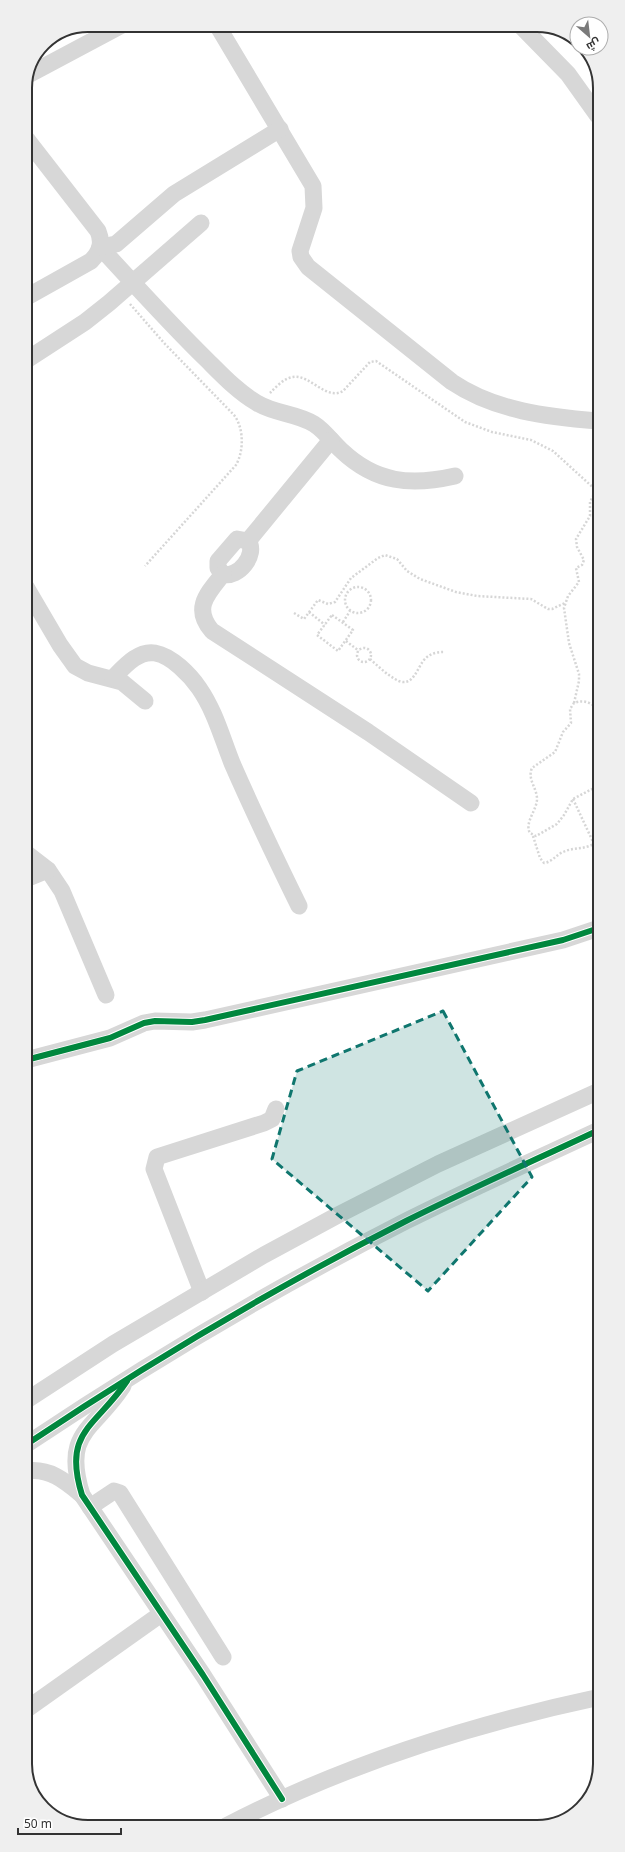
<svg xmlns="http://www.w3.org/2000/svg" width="625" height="1852" font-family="'Noto Sans',Cairo,sans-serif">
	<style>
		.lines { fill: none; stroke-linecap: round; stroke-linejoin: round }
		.path { stroke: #d6d6d6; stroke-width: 2.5; stroke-dasharray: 2 2; stroke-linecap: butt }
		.minor { stroke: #d7d7d7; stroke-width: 17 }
		.cycleway-casing { stroke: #fff; stroke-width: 8 }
		.cycleway { stroke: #00873e; stroke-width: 6 }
		.marked { fill: #0f766e; fill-opacity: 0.2; stroke: #0f766e; stroke-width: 3; stroke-dasharray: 8 5; stroke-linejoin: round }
		.rim { fill: none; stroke: #333; stroke-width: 2 }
	</style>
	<rect width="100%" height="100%" fill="#fff"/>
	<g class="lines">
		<g class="path">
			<path d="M130 304 165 344 234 415C244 428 244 451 236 465L145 566"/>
			<path d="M270 393C276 387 284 378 293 377 310 374 326 401 343 391L370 362 376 361 465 422 492 432 531 440 553 451 598 492"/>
			<circle cx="358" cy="600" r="13"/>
			<path d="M309 612 325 625"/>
			<path d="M294 613 304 619 318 600 328 604 335 602 351 578 378 558 385 555 397 559 407 571 420 579 456 592 477 596 531 599 548 609H552L565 603"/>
			<path d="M332 615 353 630 338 651 317 635Z"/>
			<path d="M343 622 350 611"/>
			<path d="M346 641 359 651"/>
			<circle cx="364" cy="655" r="7"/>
			<path d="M370 659C378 666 386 674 395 679 414 691 417 665 426 658 431 653 438 652 444 652"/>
			<path d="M574 703 579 681V674L569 643 564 608 568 596 579 582 576 568 582 565 584 560 577 547 576 539 590 516V502L596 490"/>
			<path d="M599 711C593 703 584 699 574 703L570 709 571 723 563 732 555 752 532 768C527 779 537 788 537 799 537 810 524 823 530 833L536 836 557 824 564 815 573 799 594 788 599 784"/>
			<path d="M599 730V734"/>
			<path d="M573 799 594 844"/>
			<path d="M533 836 540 858 544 863C552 862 556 855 563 852 576 846 587 851 599 840"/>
		</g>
		<g class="minor">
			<path d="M217 25 313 186 314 208 300 251 301 257 308 267 452 382C495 411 548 417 598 421"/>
			<path d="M520 25 568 74 598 116"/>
			<path d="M30 74 122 25"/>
			<path d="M25 137 98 231C103 243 100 252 91 261L25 298"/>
			<path d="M100 247C135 285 170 324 207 360 222 375 238 392 257 403 275 414 296 413 314 424 325 431 332 442 342 451 376 483 411 486 455 476"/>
			<path d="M100 247 116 244 174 194 280 129"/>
			<path d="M25 361 85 322 109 303 201 223"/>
			<path d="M237 539 248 541C258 554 238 579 223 574L218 568V561Z"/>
			<path d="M248 541 331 440"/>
			<path d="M223 574C208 593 192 608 212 631L368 732 471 803"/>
			<path d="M26 587 60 645 75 666 88 673 122 682 145 701"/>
			<path d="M113 678C124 667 138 650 155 653 172 656 190 675 199 688 215 711 222 738 232 763 253 811 276 859 299 906"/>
			<path d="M26 853 48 870 62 891 106 995"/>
			<path d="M26 879 48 870"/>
			<path d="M26 1060 110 1038 144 1023 155 1021 192 1022 205 1020 563 940 599 928"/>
			<path d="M202 1292 154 1169 157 1157 264 1123 272 1119 276 1109"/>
			<path d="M123 1386C94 1431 62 1431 82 1495L203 1675 282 1799"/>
			<path d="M27 1400 113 1344 264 1255 338 1215 438 1164 599 1091"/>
			<path d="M27 1444C148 1363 276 1287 406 1221 470 1189 535 1160 599 1130"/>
			<path d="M27 1471C50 1468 65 1481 82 1495"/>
			<path d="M90 1507 114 1491 120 1493 223 1657"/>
			<path d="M27 1709 161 1614"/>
			<path d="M226 1826C341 1766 473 1724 600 1697"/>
		</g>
		<defs>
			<g id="cycleway">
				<path d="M26 1060 110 1038 144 1023 155 1021 192 1022 205 1020 563 940 599 928"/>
				<path d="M127 1381C96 1427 62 1431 82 1495L203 1675 282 1799"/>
				<path d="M27 1444C148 1363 276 1287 406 1221 470 1189 535 1160 599 1130"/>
			</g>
		</defs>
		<use href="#cycleway" class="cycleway-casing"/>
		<use href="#cycleway" class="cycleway"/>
	</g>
	<path class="marked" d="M443 1011 532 1177 428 1291 272 1159 297 1071Z"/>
	<path d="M0 0H625V1852H0ZM88 32H537A56 56 0 0 1 593 88V1764A56 56 0 0 1 537 1820H88A56 56 0 0 1 32 1764V88A56 56 0 0 1 88 32Z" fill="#efefef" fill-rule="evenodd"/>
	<path class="rim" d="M88 32H537A56 56 0 0 1 593 88V1764A56 56 0 0 1 537 1820H88A56 56 0 0 1 32 1764V88A56 56 0 0 1 88 32Z"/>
	<g transform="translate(589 36) rotate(152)"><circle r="19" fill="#ffffff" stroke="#adadad"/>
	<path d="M0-3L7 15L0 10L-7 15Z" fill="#7a7a7a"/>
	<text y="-6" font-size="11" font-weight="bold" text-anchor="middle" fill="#333333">ش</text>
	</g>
	<path d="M18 1828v6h103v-6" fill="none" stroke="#333333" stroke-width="2"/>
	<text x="24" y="1828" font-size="12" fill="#333333" stroke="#ffffff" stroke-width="3" paint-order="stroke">50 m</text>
</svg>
